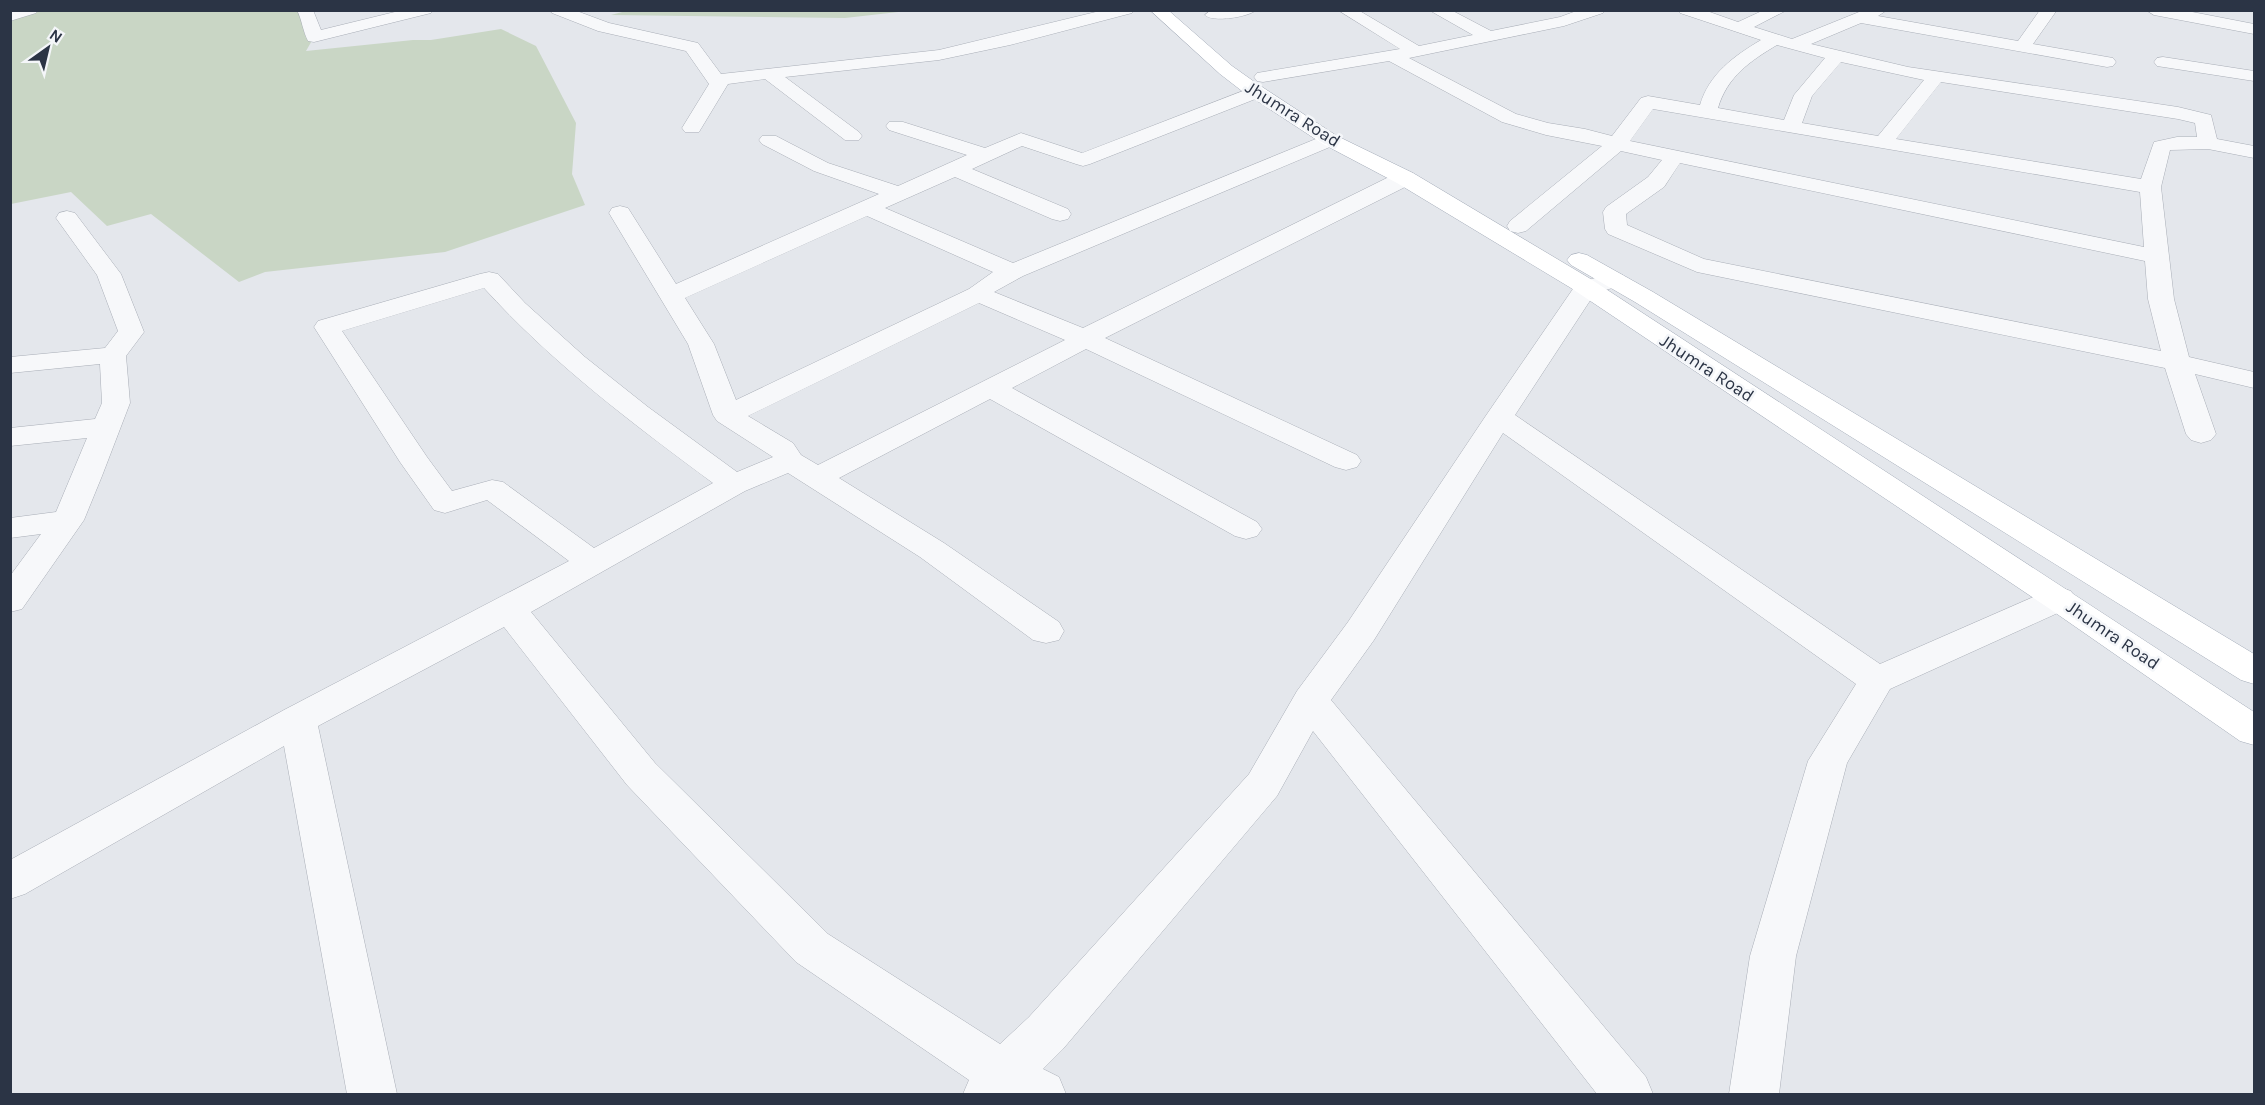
<svg xmlns="http://www.w3.org/2000/svg" width="2265" height="1105" font-family="Karla,sans-serif">
	<style>
		.green { fill: #c9d6c5 }
		.lines { fill: none; stroke-linecap: round; stroke-linejoin: round }
		.minor-casing { stroke: #a9aeb7; stroke-width: 1 }
		.tertiary-casing { stroke: #a9aeb7; stroke-width: 1 }
		.primary-casing { stroke: #a3abb8; stroke-width: 1 }
		.minor { fill: #f7f8fa; fill-rule: evenodd }
		.tertiary { fill: #f7f8fa; fill-rule: evenodd }
		.primary { fill: #fff; fill-rule: evenodd }
		.labels { text-anchor: middle; dominant-baseline: central; stroke-width: 5; stroke-linejoin: round; paint-order: stroke }
		.street-label { font-size: 18px; fill: #2b3445; stroke: #f4f6f9 }
	</style>
	<rect width="100%" height="100%" fill="#e4e7ec"/>
	<g class="green">
		<path d="M26 10H305L314 37 306 51 413 40H431L501 29 536 46 576 123 572 174 585 205 445 252 265 272 239 282 151 214 107 226 71 192 11 204V15Z"/>
		<path d="M626 11V10L907 11 845 18 611 15Z"/>
	</g>
	<g class="lines">
		<defs>
			<g id="minor">
				<path d="M297 10H313L321 30 403 10H433L431 13 314 42 308 41C303 32 302 20 297 10Z"/>
				<path d="M550 10H574L609 23 698 43 721 74 939 50 1104 10H1134L1132 13 1010 45 939 60 785 77 859 132 862 136 859 140H845L765 79 728 84 699 132H685L682 128 709 84 686 51 598 31 552 13Z"/>
				<path d="M1211 10H1256C1249 17 1212 23 1205 15Z"/>
				<path d="M1338 10H1358L1419 46 1473 35 1429 10H1451L1491 31 1560 17 1579 10H1605L1603 13 1564 26 1409 58 1516 114 1548 123 1585 129 1612 136 1641 98 1648 96 1700 105C1709 74 1734 56 1761 40L1680 13 1678 10H1704L1738 22 1764 10H1787L1754 27 1792 39 1864 10H1887L1878 16 2018 41 2040 10H2057L2033 44 2113 58 2116 62 2113 66 2107 67 1861 23 1811 44 1908 67 2178 107 2211 115 2217 139 2254 146V158L2208 149 2170 150 2161 187 2174 299 2189 357 2254 372V388L2195 374 2216 434 2211 440 2201 443 2191 440 2186 434 2165 368 1697 272 1608 234 1605 229 1603 212 1606 207 1648 177 1662 160 1621 151 1526 231 1518 233 1510 231 1507 226 1510 221 1602 146 1546 135 1502 122 1389 61 1263 82 1257 81 1254 77 1257 73 1263 72 1400 49ZM1777 45 1825 58 1794 95 1784 120 1718 108C1727 77 1750 61 1777 45ZM1841 62 1924 80 1878 136 1802 123 1812 96ZM1941 82 2178 119 2195 123 2197 137H2177L2154 142 2141 179 1896 139ZM1653 109 2140 192 2144 247 1630 141ZM1680 163 2145 261 2148 299 2161 351 1704 259 1627 225 1626 214 1664 187Z"/>
				<path d="M2146 10H2182L2254 24V34L2154 15Z"/>
				<path d="M2163 57 2254 71V81L2157 66 2154 62 2157 58Z"/>
				<path d="M1256 86 1263 88 1265 92 1263 96 1090 164 1083 166 1076 164 1022 146 972 169 1068 209 1071 214 1068 219 1060 221 1052 219 955 177 885 208 1013 263 1323 136H1337L1340 140 1337 144 1023 276 994 292 1083 328 1397 173 1405 172 1413 173 1416 178 1413 183 1105 338 1357 455 1361 461 1357 467 1346 470 1335 467 1086 349 1012 388 1257 522 1262 529 1257 536 1246 539 1235 536 990 399 839 478 944 543 1059 622 1064 631 1059 640 1046 643 1033 640 920 557 788 473 745 491 531 612 655 763 828 934 1000 1044 1029 1017 1249 774 1297 691 1348 622 1485 417 1577 283 1614 273 1623 275 1626 280 1623 285 1595 293 1515 415 1880 664 2047 591 2059 587 2071 591 2076 599 2071 607 1890 689 1847 763 1796 956 1779 1094H1729L1750 956 1808 761 1856 684 1503 433 1374 640 1331 700 1646 1077 1653 1094H1597L1313 731 1277 796 1063 1049 1043 1069 1059 1077 1066 1094H963L969 1080 796 962 627 785 504 627 318 726 397 1094H347L284 746 25 894 10 899V860L284 710 569 561 487 500 445 513 434 510 400 462 314 327 318 321 480 274 489 272 498 274 525 303 585 357 648 407 737 472 773 457 717 421 713 415 688 344 609 213 612 208 620 206 628 208 676 284 879 194 814 171 762 144 759 140 762 136H776L828 163 898 186 967 155 889 130 886 126 889 122H903L985 148 1021 133 1082 153ZM867 216 993 272 969 289 736 400 714 344 685 298ZM484 288C552 363 632 423 713 483L594 548 503 482 492 480 452 491 427 457 342 331ZM979 303 1065 340 818 465 801 455 793 443 748 416Z"/>
				<path d="M67 211 75 213 121 274 144 332 126 356 130 403 102 476 84 520 22 609 10 612V576L41 534 10 538V518L56 512 87 438 10 446V428L95 419 102 403 100 364 10 373V357L105 348 118 331 97 275 56 218 59 213Z"/>
			</g>
			<path id="tertiary" d="M38 10 36 13 10 21V11Z"/>
			<g id="primary">
				<path d="M1150 10H1168L1232 66 1256 83 1337 136 1413 173 1589 278 2254 712V745L2240 741 2047 607 1571 288 1397 183 1323 144 1242 91 1220 74Z"/>
				<path d="M1579 253 1587 255 1653 292 2254 654V684L2241 680 1635 302 1571 265 1567 260 1571 255Z"/>
			</g>
		</defs>
		<use href="#minor" class="minor-casing"/>
		<use href="#tertiary" class="tertiary-casing"/>
		<use href="#primary" class="primary-casing"/>
		<use href="#minor" class="minor"/>
		<use href="#tertiary" class="tertiary"/>
		<use href="#primary" class="primary"/>
	</g>
	<g class="labels">
		<g class="street-label">
			<text transform="translate(1293 114) rotate(32)">Jhumra Road</text>
			<text transform="translate(1707 368) rotate(33)">Jhumra Road</text>
			<text transform="translate(2113 635) rotate(34)">Jhumra Road</text>
		</g>
	</g>
	<rect width="2265" height="1105" fill="none" stroke="#2b3445" stroke-width="24"/>
	<g transform="translate(48 48) rotate(34)" stroke="#f4f6f9" stroke-width="4.5" paint-order="stroke">
	<path d="M0-4.5L10 22L0 15L-10 22Z" fill="#2b3445"/>
	<text y="-9" font-size="16" font-weight="bold" text-anchor="middle" fill="#2b3445">N</text>
	</g>
</svg>
